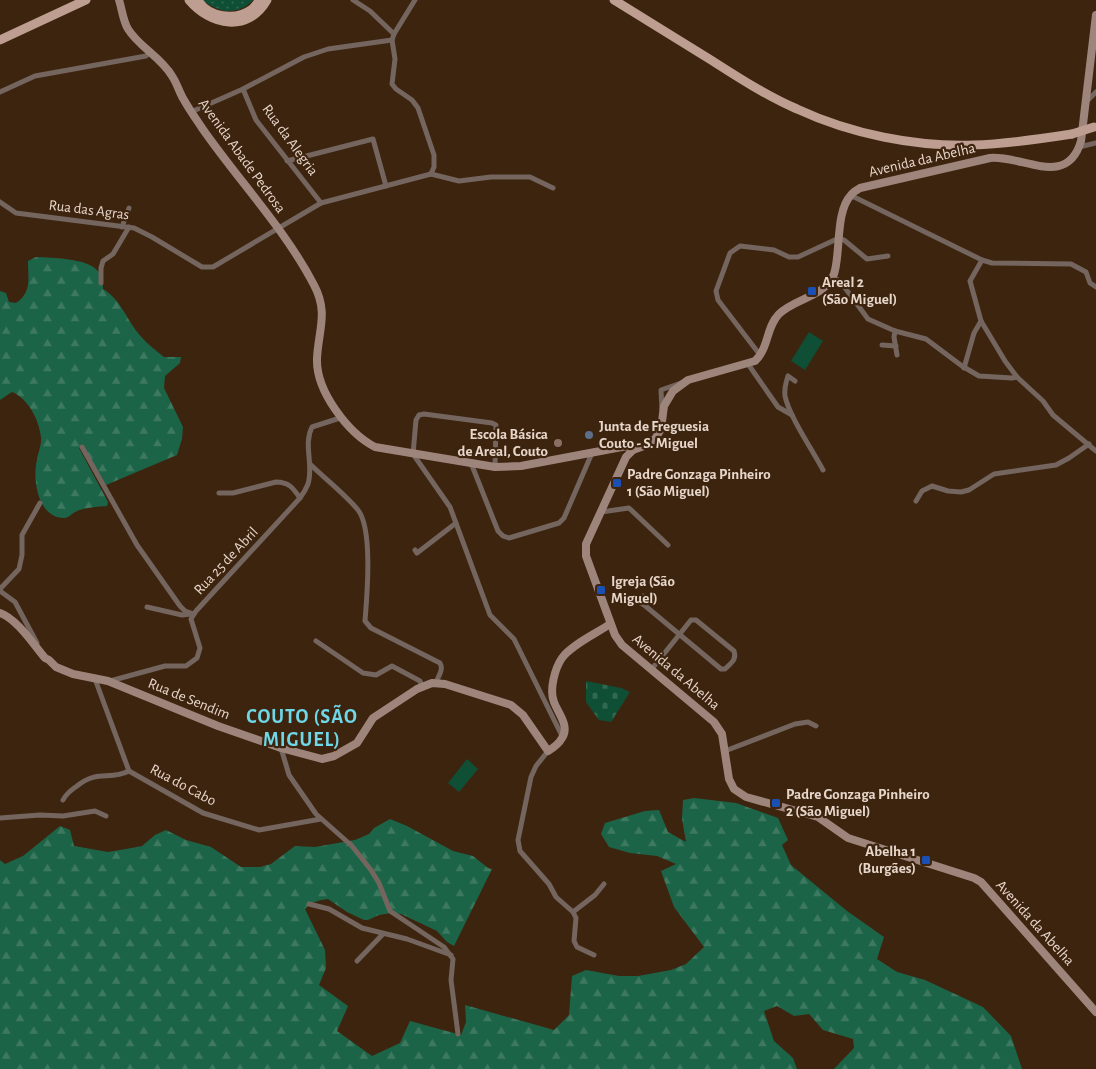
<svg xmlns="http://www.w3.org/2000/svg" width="1096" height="1069" font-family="'Alegreya Sans',sans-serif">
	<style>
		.green { fill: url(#green-dots) }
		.forest { fill: url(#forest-firs) }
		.cemetery { fill: url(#cemetery-stones) }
		.pitch { fill: #0e4f36 }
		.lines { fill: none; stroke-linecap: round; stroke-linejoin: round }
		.street { stroke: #74655e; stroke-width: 5 }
		.secondary { stroke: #9e857b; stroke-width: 8 }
		.primary { stroke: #be9e91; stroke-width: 9 }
		.primary-bridge { stroke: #be9e91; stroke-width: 9 }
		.transit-dot { fill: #1a4fb4; stroke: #3d240f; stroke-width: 2 }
		.service-dot { fill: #5c6f8a; stroke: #3d240f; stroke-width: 2 }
		.education-dot { fill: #8d6e63; stroke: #3d240f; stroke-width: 2 }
		.labels { text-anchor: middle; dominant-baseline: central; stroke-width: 4.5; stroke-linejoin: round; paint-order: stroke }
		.street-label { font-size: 15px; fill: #e7d6ca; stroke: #3d240f }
		.poi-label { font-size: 15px; font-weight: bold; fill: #e7d6ca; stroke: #3d240f; text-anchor: start }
		.district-label { font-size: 20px; font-weight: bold; letter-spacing: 1px; fill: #6ed7e8; stroke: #3d240f }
	</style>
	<defs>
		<pattern id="green-dots" width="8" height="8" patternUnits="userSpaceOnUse" patternTransform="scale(1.25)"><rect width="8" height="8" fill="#0e4f36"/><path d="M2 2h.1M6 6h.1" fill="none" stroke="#316852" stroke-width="1.8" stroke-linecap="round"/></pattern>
		<pattern id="forest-firs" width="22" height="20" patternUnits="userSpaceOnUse" patternTransform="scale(1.25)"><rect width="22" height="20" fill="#1c6447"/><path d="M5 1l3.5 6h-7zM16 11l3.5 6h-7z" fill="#3d7960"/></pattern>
		<pattern id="cemetery-stones" width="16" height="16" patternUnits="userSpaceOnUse" patternTransform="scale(1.25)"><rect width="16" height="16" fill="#0e4f36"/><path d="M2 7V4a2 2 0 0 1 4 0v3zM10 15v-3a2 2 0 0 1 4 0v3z" fill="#316852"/></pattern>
	</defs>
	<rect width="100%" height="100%" fill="#3d240f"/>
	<path class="green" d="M203 0H253C239 15 219 14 203 0Z"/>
	<g class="forest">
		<path d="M36 257C51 258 86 258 97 270 101 275 103 283 103 289 120 299 126 318 138 333 145 342 155 350 164 357H181L180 363 165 376 164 388 183 427 182 439 177 455 106 485 82 444 79 448 108 502 107 506C98 507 86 507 77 511 72 513 69 518 64 518 38 518 32 479 37 460 38 452 42 445 41 437 39 420 28 398 12 392L0 400V291L6 293 9 302 16 303C32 292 28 279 28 261Z"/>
		<path d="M694 798 736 803 778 818 788 840 782 845 791 865 847 911 884 937 877 959 897 972 925 980 983 1007 1011 1036 1022 1069H834L854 1048 853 1039 823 1030 809 1014 794 1016 777 1006 764 1011 774 1041 793 1058 797 1069H0V860L5 864 23 856 60 826 70 830 74 846 108 852 126 849 142 846 155 835 166 830 186 840 211 847 241 867H260L271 864 295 846 315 847 355 840 369 834 374 828 390 819 407 826 453 851 473 856 488 868 492 869 454 946 447 942 437 931 401 914 391 913 379 915 368 920H364L347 912 328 899C319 900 311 902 305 909L325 950 326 968 319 985 348 1006 337 1031 372 1056 400 1043 410 1021 461 1035 466 1022 465 1005 554 1030 569 1015 572 976 586 970 619 976H638L671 970 686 964 704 947 674 907 661 871 676 864 657 856 630 853 609 847 601 834 605 823 645 811 659 810 668 832 686 842 682 819 683 800Z"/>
	</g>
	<path class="cemetery" d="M586 681 621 688 630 692 611 722 599 720 586 702Z"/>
	<g class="pitch">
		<path d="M809 332 823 341 805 370 791 361Z"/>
		<path d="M467 759 478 769 459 792 448 783Z"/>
	</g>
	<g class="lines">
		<g class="street">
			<path d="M353 0 370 11 394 34"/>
			<path d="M415 0 394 34 392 40 395 59 392 84 396 89 412 100 418 108 434 155V167L431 174"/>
			<path d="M243 89 256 120 321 203"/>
			<path d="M0 92 35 76 146 56 150 52"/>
			<path d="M1086 102 1096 92"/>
			<path d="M191 112 243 89 304 57 328 49 392 40"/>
			<path d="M1079 147 1096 143"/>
			<path d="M287 161 373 139 386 186"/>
			<path d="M431 174 459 181 491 177H530L553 188"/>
			<path d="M850 195 982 260 992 263 1071 264 1086 272 1090 283 1096 287"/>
			<path d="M0 202 16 213 134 228 152 237 202 267H213L321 203 431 174"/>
			<path d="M122 227 129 208"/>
			<path d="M982 260 970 281 981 321 1005 361 1017 377 1043 401 1053 415 1096 451"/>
			<path d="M832 277 840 281 868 319 895 331 926 339 962 366 979 376 1012 378 1017 377"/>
			<path d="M101 283V268L103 261 113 254 129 227"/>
			<path d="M895 331 894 337 897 355"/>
			<path d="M882 345 896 346"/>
			<path d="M760 355 718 300 716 291 730 253 740 246 774 250 789 257H798L839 238 844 240 867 259 888 256"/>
			<path d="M748 364 778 407 792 415"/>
			<path d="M964 368 974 333 981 321"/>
			<path d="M795 381 788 376C786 382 784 389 785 396 789 416 813 451 823 470"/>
			<path d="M662 410 661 390 681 383"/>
			<path d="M82 447 137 545 180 606 185 611 194 614"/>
			<path d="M471 463 498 531 503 536 509 538 559 523 564 518 592 453"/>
			<path d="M310 464C324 478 345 494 358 510 373 529 367 596 365 621L371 628 440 663C444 670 438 676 436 683"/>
			<path d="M495 467 496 425 492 423 424 414 419 415 416 420 413 454 450 507 490 615 514 639 563 738"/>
			<path d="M219 493H233L276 482C289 482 293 488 300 498"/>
			<path d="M916 501 922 491 932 486 948 491 961 492 969 490 994 474 1056 465 1069 458 1089 444"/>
			<path d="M601 512 629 508 668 545"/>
			<path d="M415 550 417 553 456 523"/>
			<path d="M0 589 19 569 22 555V535L40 503"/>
			<path d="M0 591 15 602 37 643"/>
			<circle cx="643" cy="600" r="4"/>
			<path d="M643 604 721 669H725C731 663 737 660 734 651L696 620H691L651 670"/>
			<path d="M147 607 182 615 191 614"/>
			<path d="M316 641 363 673 376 675 392 666 420 681 422 686"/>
			<path d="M95 679 129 771 203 813 259 830 321 819"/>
			<path d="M110 681 165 666H186L197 658 200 648 191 619 196 611 300 498C303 494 306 489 308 484 314 465 303 445 312 427L340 418"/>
			<path d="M281 748 289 775 316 814 352 846 371 870 379 883 390 911 444 947 453 959 451 980 458 1034"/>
			<path d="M548 751 536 766 531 777 518 840 520 851 549 884 556 897 573 912 576 918 574 941 577 947 594 955"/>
			<path d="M725 751 795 724 808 722 816 726"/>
			<path d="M63 800C66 794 71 790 77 786 98 769 109 781 129 771"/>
			<path d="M0 818 40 815 63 816 95 811 106 816"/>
			<path d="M309 904 329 909 362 928 407 939 451 955"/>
			<path d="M573 912 595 895 604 884"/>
			<path d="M357 961 383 934"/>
		</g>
		<g class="secondary">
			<path d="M119 0C122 9 123 21 128 29 139 47 161 57 172 76 177 83 179 92 184 100 189 109 196 119 202 128 238 180 285 229 314 285 329 313 318 331 317 359 316 391 348 433 375 447L495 467 521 466 627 446 633 450"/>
			<path d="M1096 15 1081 141C1067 189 1023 155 990 158L860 188C857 190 853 192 851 195 835 212 841 253 834 274 825 297 795 298 779 314 766 327 769 348 755 361L688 380 673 391 664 406 661 429 655 439 644 446 633 450 626 457 586 544V556L615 635 622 645 714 722 722 734 729 779 734 789 746 797 818 817 848 838 974 878 981 882 1096 1012"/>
			<path d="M0 613C16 618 34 645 45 658L49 660 56 667 73 674 108 681 218 726 281 748 322 759 334 756 357 743 373 718 417 689 432 683 445 684 511 705 523 715 548 751C553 748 559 744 562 738 570 726 558 713 554 702 549 690 555 668 562 658 571 645 597 633 610 624"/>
		</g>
		<g class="primary">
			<path d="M189 0C211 26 248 33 267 0"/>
			<path d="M198 0C208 18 236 21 252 9 255 7 257 3 260 0"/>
			<path d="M614 0C646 20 679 40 711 60 739 78 767 96 797 109 851 134 915 147 974 145 1007 144 1040 139 1072 134"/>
			<path d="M0 40 86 0"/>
		</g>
		<path class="primary-bridge" d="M1072 134 1094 127"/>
	</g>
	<g class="transit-dot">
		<rect x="807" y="286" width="10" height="10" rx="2.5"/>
		<rect x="612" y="478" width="10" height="10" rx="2.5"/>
		<rect x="596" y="585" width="10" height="10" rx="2.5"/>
		<rect x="771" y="798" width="10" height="10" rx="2.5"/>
		<rect x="921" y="855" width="10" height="10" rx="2.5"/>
	</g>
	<circle class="service-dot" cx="589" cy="435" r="5"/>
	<circle class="education-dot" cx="558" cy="443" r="5"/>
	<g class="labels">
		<g class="street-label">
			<text transform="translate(290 140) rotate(54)">Rua da Alegria</text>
			<text transform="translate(242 156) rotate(54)">Avenida Abade Pedrosa</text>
			<text transform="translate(922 160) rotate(-13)">Avenida da Abelha</text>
			<text transform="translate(89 210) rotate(7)">Rua das Agras</text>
			<text transform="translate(226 561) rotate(-47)">Rua 25 de Abril</text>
			<text transform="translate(676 672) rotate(40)">Avenida da Abelha</text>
			<text transform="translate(189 699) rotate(22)">Rua de Sendim</text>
			<text transform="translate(183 785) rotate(28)">Rua do Cabo</text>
			<text transform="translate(1035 923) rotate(48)">Avenida da Abelha</text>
		</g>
		<g class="poi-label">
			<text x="822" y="282">Areal 2<tspan x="822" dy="17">(São Miguel)</tspan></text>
			<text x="599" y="426">Junta de Freguesia<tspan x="599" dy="17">Couto - S. Miguel</tspan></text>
			<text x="548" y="434" text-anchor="end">Escola Básica<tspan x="548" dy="17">de Areal, Couto</tspan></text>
			<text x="627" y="474">Padre Gonzaga Pinheiro<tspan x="627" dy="17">1 (São Miguel)</tspan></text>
			<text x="611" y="581">Igreja (São<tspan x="611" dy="17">Miguel)</tspan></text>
			<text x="786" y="794">Padre Gonzaga Pinheiro<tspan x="786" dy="17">2 (São Miguel)</tspan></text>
			<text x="916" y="851" text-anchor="end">Abelha 1<tspan x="916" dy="17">(Burgães)</tspan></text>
		</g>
		<g class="district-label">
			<text x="302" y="717">COUTO (SÃO<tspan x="302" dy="23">MIGUEL)</tspan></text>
		</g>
	</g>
</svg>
